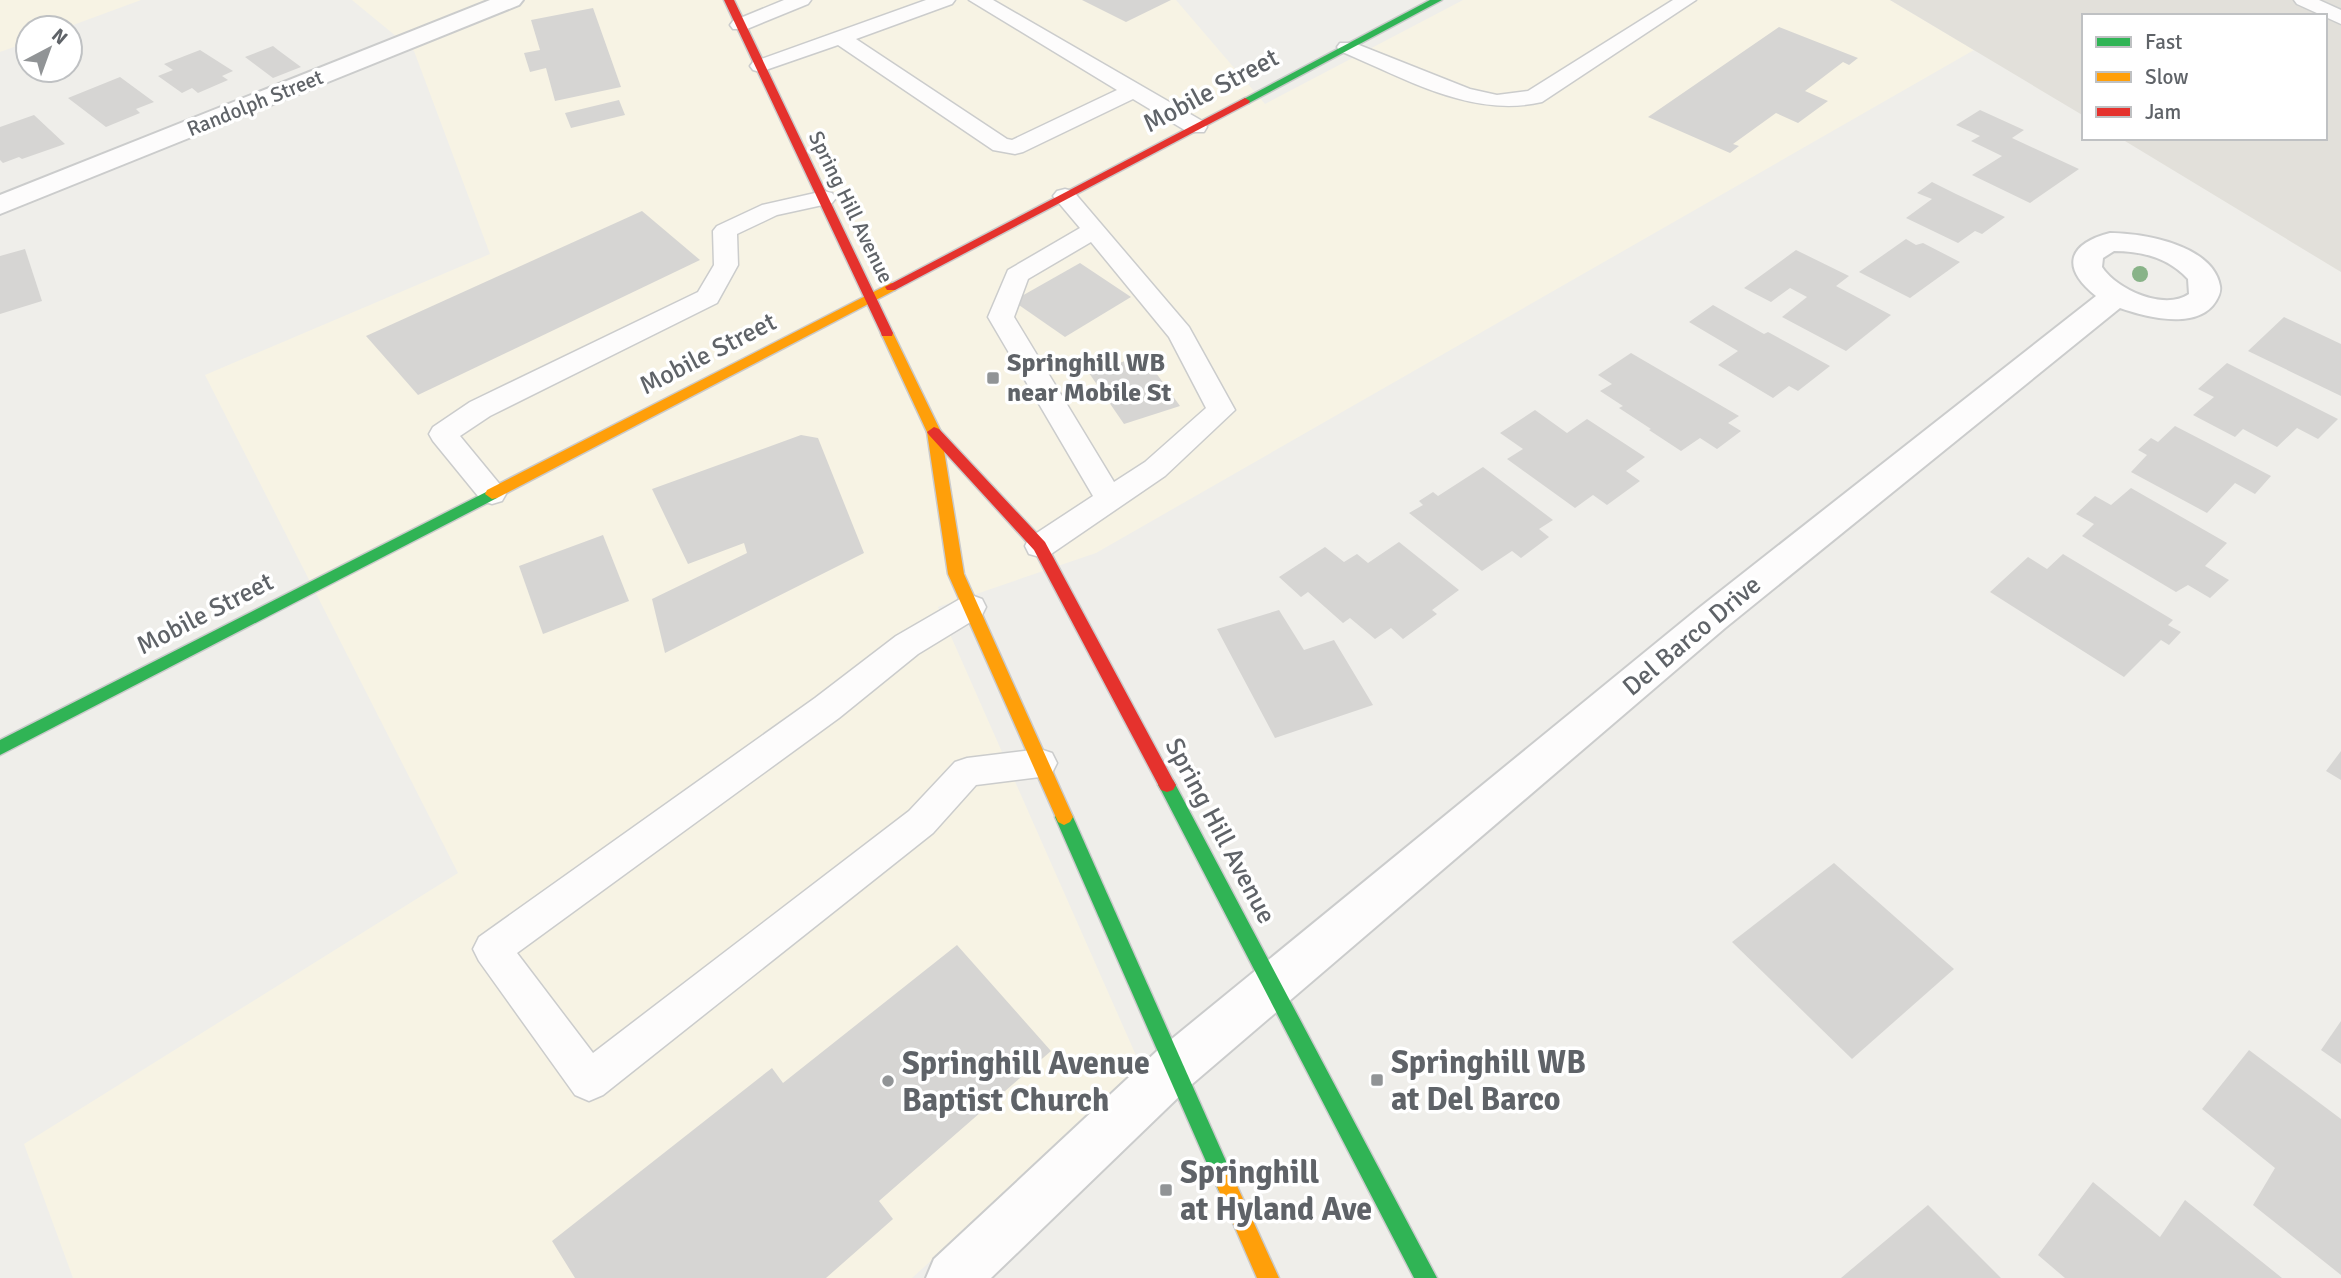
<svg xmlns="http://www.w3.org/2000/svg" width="2341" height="1278" font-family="Signika,sans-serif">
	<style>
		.commercial { fill: #f7f3e4 }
		.education { fill: #e2e0da }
		.building { fill: #d6d5d3 }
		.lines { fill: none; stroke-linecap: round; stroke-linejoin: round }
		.lane-casing { stroke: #cbcccc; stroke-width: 3 }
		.street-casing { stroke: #cbcccc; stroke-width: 4 }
		.fast-casing { stroke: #cacacb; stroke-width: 3 }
		.slow-casing { stroke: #cacacb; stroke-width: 3 }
		.jam-casing { stroke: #cacacb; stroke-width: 3 }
		.lane { fill: #fdfcfc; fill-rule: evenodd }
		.street { fill: #fdfcfc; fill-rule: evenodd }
		.fast { fill: #30b455; fill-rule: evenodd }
		.slow { fill: #ff9f0a; fill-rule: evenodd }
		.jam { fill: #e5322d; fill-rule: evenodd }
		.tree { fill: #88b388 }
		.poi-dot { fill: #919496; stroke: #fff; stroke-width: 2.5 }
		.labels { text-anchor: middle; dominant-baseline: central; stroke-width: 7; stroke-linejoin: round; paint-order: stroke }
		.far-street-label { font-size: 21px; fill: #5f6368; stroke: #fff }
		.street-label { font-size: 26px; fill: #5f6368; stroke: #fff }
		.poi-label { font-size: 26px; font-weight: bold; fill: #5f6368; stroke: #fff; text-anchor: start }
		.near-poi-label { font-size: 32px; font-weight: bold; fill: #5f6368; stroke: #fff; text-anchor: start }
	</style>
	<rect width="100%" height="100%" fill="#efeeea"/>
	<g class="commercial">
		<path d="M0 0H141L65 28H28V42L0 52Z"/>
		<path d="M352 0H1176L1265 104 1463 0H1890L1974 50 1096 553 938 607 1142 1069 912 1278H73L24 1144 458 873 205 375 490 254 414 51Z"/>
	</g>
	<path class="education" d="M1890 0H2341V272L2120 138H2325V16H2084V116Z"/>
	<g class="building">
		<path d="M1082 0H1171L1126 22Z"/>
		<path d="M593 8 621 87 555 101 546 68 530 72 524 53 540 50 531 20Z"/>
		<path d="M1779 27 1858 58 1849 65 1843 62 1805 91 1828 101 1798 123 1776 113 1733 144 1739 146 1730 153 1648 117Z"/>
		<path d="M273 46 278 50 301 67 273 78 245 57Z"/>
		<path d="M200 50 233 71 222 76 228 80 198 93 192 88 182 93 158 76 173 70 164 64Z"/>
		<path d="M120 77 154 102 136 109 140 113 106 127 68 98Z"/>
		<path d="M619 100 625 115 571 128 565 113Z"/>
		<path d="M1980 110 2024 130 2012 138 2079 169 2030 203 1972 175 2002 156 1971 141 1980 136 1956 125Z"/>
		<path d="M34 115 65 144 22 159 19 157 3 163 0 160V127Z"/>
		<path d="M1932 182 1956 194 2005 217 1982 234 1975 231 1958 243 1906 218 1932 199 1917 193Z"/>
		<path d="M642 211 700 260 418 395 366 336Z"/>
		<path d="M1906 239 1916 245 1923 243 1960 262 1910 298 1859 272Z"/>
		<path d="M25 249 42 301 0 314V256Z"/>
		<path d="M1796 250 1849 276 1836 286 1891 315 1846 351 1782 317 1807 297 1790 288 1771 302 1744 288Z"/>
		<path d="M1080 263 1131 297 1065 337 1013 301Z"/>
		<path d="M1713 305 1764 334 1768 332 1830 366 1798 391 1789 386 1773 398 1718 365 1738 351 1689 322Z"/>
		<path d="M2284 317 2341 344V396L2248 351Z"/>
		<path d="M1631 353 1739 416 1728 423 1741 431 1717 449 1700 438 1681 451 1649 430 1651 429 1619 408 1623 406 1600 391 1612 384 1598 375Z"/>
		<path d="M1143 355 1180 406 1124 424 1089 373Z"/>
		<path d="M2227 363 2336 418 2338 419 2318 439 2297 428 2277 447 2243 429 2235 437 2193 415 2214 397 2198 389Z"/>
		<path d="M1535 410 1567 433 1587 419 1642 455 1645 457 1626 471 1640 481 1607 505 1593 495 1575 508 1507 459 1523 449 1500 433Z"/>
		<path d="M2175 426 2206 442 2271 476 2255 494 2235 483 2207 513 2131 472 2147 455 2138 450 2151 438 2158 442Z"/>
		<path d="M801 435 818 438 864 553 665 653 652 599 747 553 744 543 688 564 652 489Z"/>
		<path d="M1483 467 1553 520 1539 529 1549 537 1521 558 1512 551 1482 571 1409 513 1423 505 1419 501 1433 492 1438 496Z"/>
		<path d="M2131 488 2227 543 2205 566 2229 580 2210 598 2188 585 2176 592 2082 536 2094 524 2076 514 2095 496 2111 505Z"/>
		<path d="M603 535 629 601 543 634 519 566Z"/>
		<path d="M1399 542 1459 590 1432 610 1437 614 1403 639 1391 628 1375 639 1350 618 1343 623 1308 592 1301 597 1279 577 1325 547 1344 562 1357 554 1368 563Z"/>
		<path d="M2063 554 2173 620 2168 625 2181 632 2169 645 2161 640 2124 677 1990 592 2028 557 2047 569Z"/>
		<path d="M1279 610 1304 650 1334 640 1373 705 1275 738 1217 629Z"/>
		<path d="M2341 751V780L2326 771Z"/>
		<path d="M1834 863 1954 969 1852 1059 1732 942Z"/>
		<path d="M957 945 1051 1051 879 1201 893 1219 826 1278H575L552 1241 772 1068 783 1083Z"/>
		<path d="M2341 1021V1064L2321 1050Z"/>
		<path d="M2249 1050 2341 1119V1275L2253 1205 2275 1168 2202 1109Z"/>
		<path d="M2093 1182 2160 1237 2185 1200 2282 1278H2065L2038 1255Z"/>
		<path d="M1928 1205 2001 1278H1841Z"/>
	</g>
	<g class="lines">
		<defs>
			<g id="lane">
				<path d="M784 0H811L808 4 747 29H733L730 25 733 21Z"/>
				<path d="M926 0H955L952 4 856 39 1007 139 1012 140 1117 90 969 0H993L1204 122 1207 127 1204 132H1188L1133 99 1023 152 1015 154 993 150 838 45 760 72 753 70 750 66 753 62Z"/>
				<path d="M1673 0H1696L1542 102C1472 119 1403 77 1340 51L1337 47 1340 43H1354L1470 89 1497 95 1528 91Z"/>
				<path d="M2294 0H2319L2341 10V24L2297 4Z"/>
				<path d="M1065 189 1073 191 1189 327 1235 410 1165 476 1051 554 1040 557 1029 554 1025 546 1029 538 1093 496 988 317 1008 270 1080 228 1053 196 1057 191ZM1091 242 1169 337 1206 408 1145 462 1114 482 1014 317 1028 279Z"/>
				<path d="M824 191 832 193 836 198 832 203 777 215 737 234 738 265 717 303 490 416 460 436 502 487 506 494 502 501 492 504 482 501 433 441 429 434 433 427 470 402 698 292 714 265 713 231 717 226 762 205Z"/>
				<path d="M971 595 982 599 986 607 982 615 918 654 839 718 517 953 593 1053 909 811 955 762 967 758 1040 749 1052 753 1057 763 1052 773 1040 777 976 785 933 833 603 1095 589 1101 575 1095 479 961 473 949 479 937 815 698 896 636 960 599Z"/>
			</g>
			<g id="street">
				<path d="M490 0H523L519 5 0 214V195Z"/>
				<path d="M2110 233C2143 233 2213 245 2220 286 2221 292 2219 296 2216 301 2198 331 2146 317 2120 308L1725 628 1191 1085 991 1278H926L934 1259 1157 1051 1699 608 2096 296C2061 268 2067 244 2110 233ZM2114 251C2142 251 2169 258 2188 279L2189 294C2165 311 2117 290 2102 267L2103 258Z"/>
			</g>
			<g id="fast">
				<path d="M1430 0H1442L1249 103 1240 101Z"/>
				<path d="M492 489 499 494 497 498 0 755V740Z"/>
				<path d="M1167 778 1173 780 1437 1278H1414L1161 790 1158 785 1161 780Z"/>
				<path d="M1064 809 1070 812 1073 817 1233 1177 1236 1184 1233 1191 1226 1194 1219 1191 1055 817 1058 812Z"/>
			</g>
			<g id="slow">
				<path d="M891 283 895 284V290L497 498 492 499 485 494 487 490Z"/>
				<path d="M887 329 893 333 941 432 964 574 1073 817 1070 822 1064 825 1058 822 948 574 927 432 881 333Z"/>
				<path d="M1226 1174 1233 1177 1279 1278H1257L1216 1184 1219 1177Z"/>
			</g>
			<g id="jam">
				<path d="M724 0H734L893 333 892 336H882L881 333Z"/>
				<path d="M1245 98 1250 101 1249 103 895 290H887L885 287Z"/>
				<path d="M934 427 939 429 1045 542 1173 780 1176 785 1173 790 1167 792 1161 790 1034 550 929 435 927 432Z"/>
			</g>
		</defs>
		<use href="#lane" class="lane-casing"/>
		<use href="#street" class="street-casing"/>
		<use href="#fast" class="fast-casing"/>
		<use href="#slow" class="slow-casing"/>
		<use href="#jam" class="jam-casing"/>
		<use href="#lane" class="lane"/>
		<use href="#street" class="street"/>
		<use href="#fast" class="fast"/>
		<use href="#slow" class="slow"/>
		<use href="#jam" class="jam"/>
	</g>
	<circle class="tree" cx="2140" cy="274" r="8"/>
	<g class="poi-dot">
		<rect x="986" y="371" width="14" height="14" rx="3.5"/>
		<rect x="1370" y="1073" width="14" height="14" rx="3.5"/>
		<circle cx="888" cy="1081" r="7"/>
		<rect x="1159" y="1183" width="14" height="14" rx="3.5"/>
	</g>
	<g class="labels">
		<g class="far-street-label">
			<text transform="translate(255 103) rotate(-22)">Randolph Street</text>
			<text transform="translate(851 207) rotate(64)">Spring Hill Avenue</text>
		</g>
		<g class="street-label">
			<text transform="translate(1211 91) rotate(-28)">Mobile Street</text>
			<text transform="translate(708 354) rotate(-27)">Mobile Street</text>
			<text transform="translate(205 614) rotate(-27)">Mobile Street</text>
			<text transform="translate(1692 636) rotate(-40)">Del Barco Drive</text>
			<text transform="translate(1220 831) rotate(62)">Spring Hill Avenue</text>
		</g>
		<g class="poi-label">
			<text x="1007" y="363">Springhill WB<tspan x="1007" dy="30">near Mobile St</tspan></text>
		</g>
		<g class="near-poi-label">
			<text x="1391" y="1062">Springhill WB<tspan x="1391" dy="37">at Del Barco</tspan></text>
			<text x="902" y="1063">Springhill Avenue<tspan x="902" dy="37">Baptist Church</tspan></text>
			<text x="1180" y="1172">Springhill<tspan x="1180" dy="37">at Hyland Ave</tspan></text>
		</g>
	</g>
	<rect x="2082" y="14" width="245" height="126" fill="#ffffff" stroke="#bfc1c3" stroke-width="2"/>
	<rect x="2096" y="37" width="35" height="10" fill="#30b455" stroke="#bfc1c3" stroke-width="2"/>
	<text x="2145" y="49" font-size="21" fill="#5f6368">Fast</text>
	<rect x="2096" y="72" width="35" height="10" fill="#ff9f0a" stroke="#bfc1c3" stroke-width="2"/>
	<text x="2145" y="84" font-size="21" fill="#5f6368">Slow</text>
	<rect x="2096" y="107" width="35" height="10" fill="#e5322d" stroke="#bfc1c3" stroke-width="2"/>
	<text x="2145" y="119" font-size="21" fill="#5f6368">Jam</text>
	<g transform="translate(49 49) rotate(41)"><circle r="33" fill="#ffffff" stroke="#bfc1c3" stroke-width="2"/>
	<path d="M0-5L12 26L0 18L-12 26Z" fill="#919496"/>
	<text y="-10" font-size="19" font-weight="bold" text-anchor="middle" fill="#5f6368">N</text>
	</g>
</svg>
